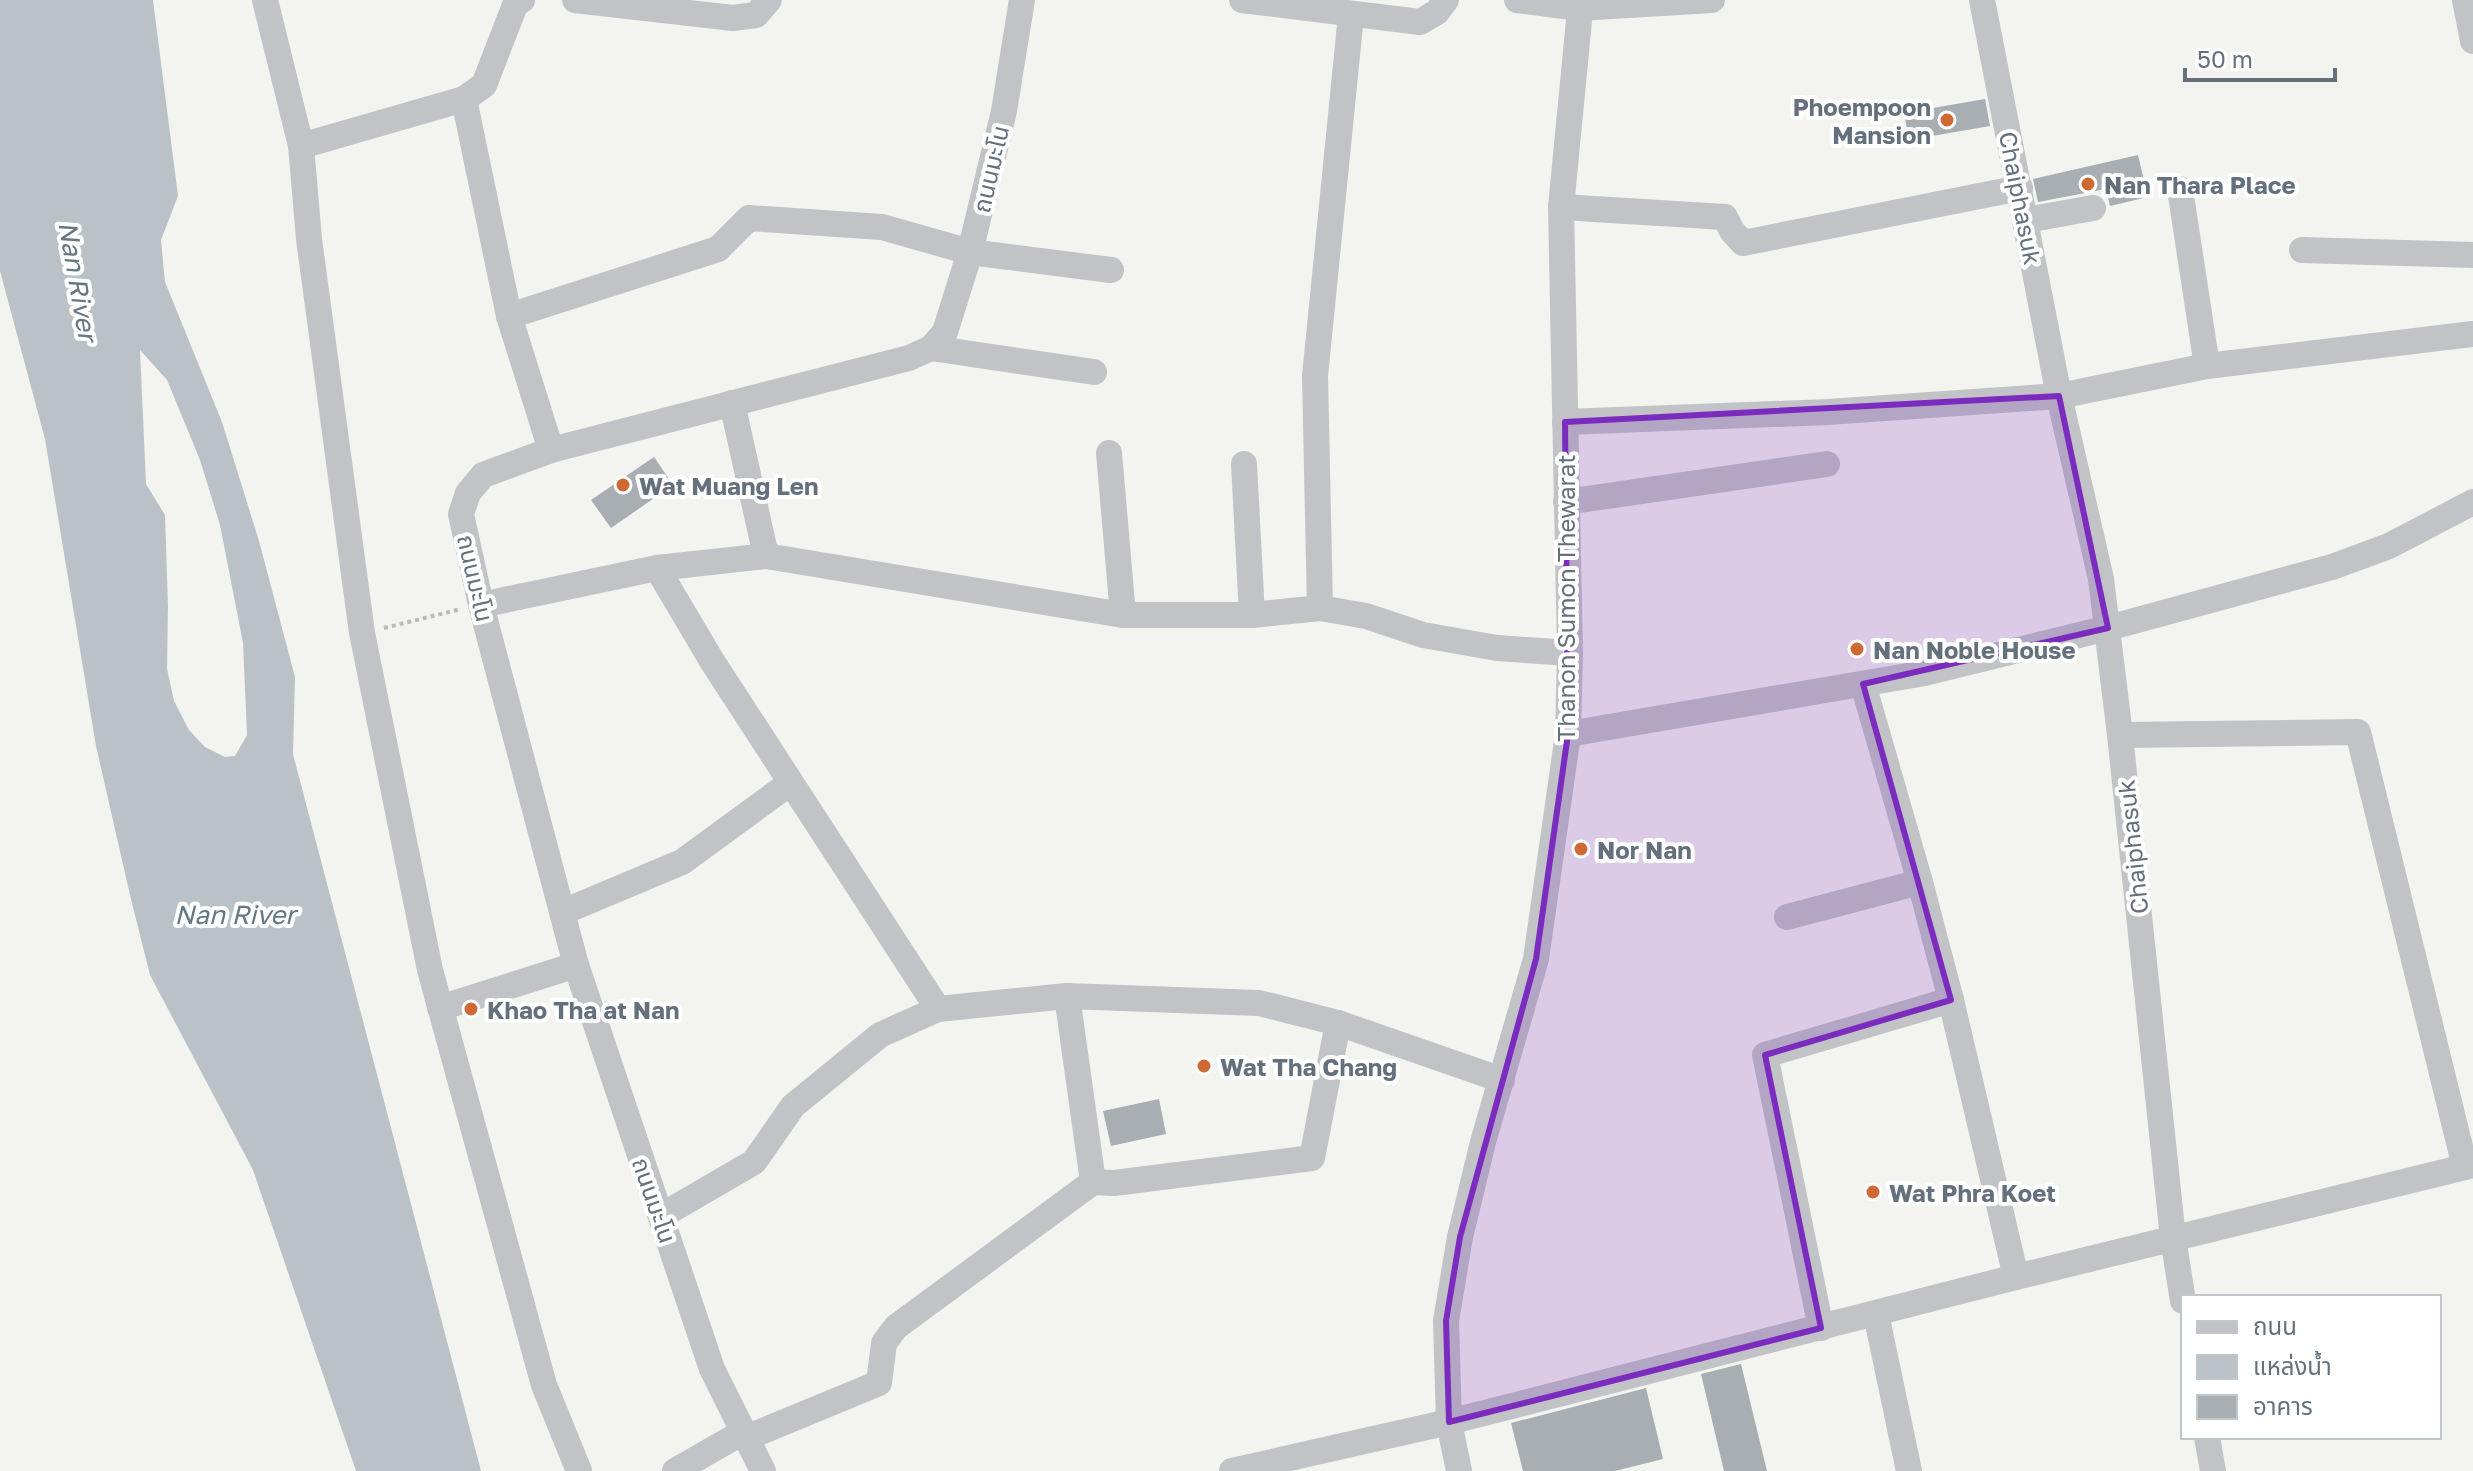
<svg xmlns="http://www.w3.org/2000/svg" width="2473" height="1471" font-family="'Golos Text','Noto Sans Thai',sans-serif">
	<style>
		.water { fill: #bbc2c7; fill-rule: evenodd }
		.building { fill: #a9aeb3 }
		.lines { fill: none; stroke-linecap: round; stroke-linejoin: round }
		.path { stroke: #b8babc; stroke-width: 4; stroke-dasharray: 4 4; stroke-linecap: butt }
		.minor { stroke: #c1c3c6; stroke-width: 26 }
		.marked { fill: #7b2cbf; fill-opacity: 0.2; stroke: #7b2cbf; stroke-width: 6; stroke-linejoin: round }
		.poi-dot { fill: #cf6934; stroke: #fff; stroke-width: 3 }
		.labels { text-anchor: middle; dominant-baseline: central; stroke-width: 8; stroke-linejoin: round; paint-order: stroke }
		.poi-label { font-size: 24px; font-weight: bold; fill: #65707d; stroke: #fff; text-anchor: start }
		.street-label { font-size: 24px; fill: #65707d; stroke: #fff }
		.water-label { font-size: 26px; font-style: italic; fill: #667782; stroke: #fff }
	</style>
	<rect width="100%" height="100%" fill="#f3f3f0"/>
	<path class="water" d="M0 0H153L178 196 161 240 165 282 222 422 259 541 295 677 293 754 481 1471H356L253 1170 150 975 130 895 96 746 45 439 0 271ZM140 350 167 380 200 460 220 525 243 643 247 735 235 756 225 757 205 747 189 730 174 701 167 669 168 606 165 515 146 484Z"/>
	<g class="building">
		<path d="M1985 99 1990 126 1909 140 1904 113Z"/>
		<path d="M2138 155 2148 197 2110 206 2106 189 2038 202 2033 179Z"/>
		<path d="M654 457 673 485 611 528 591 500Z"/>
		<path d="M1159 1099 1166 1134 1111 1146 1103 1111Z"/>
		<path d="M1741 1364 1767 1471H1724L1701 1374Z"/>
		<path d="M1646 1388 1663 1459 1615 1471H1523L1511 1423Z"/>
	</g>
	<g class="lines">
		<path class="path" d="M384 628 461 609"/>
		<g class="minor">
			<path d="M265 0 301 146 309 239 362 633 430 970 544 1385 579 1471"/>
			<path d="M575 0 733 18 756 15 769 0"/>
			<path d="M1242 0 1420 22 1437 12 1446 0"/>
			<path d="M1517 0 1579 8 1712 0"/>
			<path d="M1982 0 2059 396 2101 579 2120 735 2173 1238 2183 1301"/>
			<path d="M2465 0 2473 41"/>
			<path d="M464 99 509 316 551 450"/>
			<path d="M301 146 464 99 484 85 515 5 522 0"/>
			<path d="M2180 189 2207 366"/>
			<path d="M1561 207 1725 217 1732 231 1743 243 2020 188"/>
			<path d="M2026 220 2093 208"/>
			<path d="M2302 250 2473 255"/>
			<path d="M509 316 718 249 749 218 882 227 970 252 1111 270"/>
			<path d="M931 348 1094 372"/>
			<path d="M732 403 766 556"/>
			<path d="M1565 422 1828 412 2059 396 2207 366 2473 334"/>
			<path d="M1109 453 1123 615"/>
			<path d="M1244 464 1252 615"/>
			<path d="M1566 502 1827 464"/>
			<path d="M657 568 712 661 938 1009"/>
			<path d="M481 605 657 568 766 556 1123 615H1252L1320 608 1366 616 1423 635 1497 648 1570 653"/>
			<path d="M1320 608 1315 376 1351 15"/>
			<path d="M1863 684 1920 882 1951 1000 2016 1277"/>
			<path d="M1568 734 1925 673 2108 628 2332 567 2389 546 2473 502"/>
			<path d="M2120 735 2358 732 2465 1167"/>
			<path d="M563 912 682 862 790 783"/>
			<path d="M1787 917 1920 882"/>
			<path d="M1067 996 1093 1182"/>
			<path d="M440 1008 576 965"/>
			<path d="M661 1216 754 1162 793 1106 880 1035 938 1009 1067 996 1259 1003 1338 1023 1502 1080"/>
			<path d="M1876 1314 1909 1471"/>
			<path d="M1821 1328 1765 1055 1951 1000"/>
			<path d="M2207 1437 2213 1471"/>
			<path d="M746 1438 879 1383 884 1343 896 1327 1093 1182 1114 1183 1312 1158 1338 1023"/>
			<path d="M675 1471 743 1432"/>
			<path d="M763 1471 712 1369 576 965 481 605 461 514 468 493 483 475 551 450 909 358 931 348 945 332 970 252 1004 111 1022 0"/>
			<path d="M1232 1471 1449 1422 2016 1277 2473 1165"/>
			<path d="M1459 1471 1449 1422 1446 1321 1460 1237 1483 1142 1536 959 1568 734 1570 653 1561 207 1581 0"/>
		</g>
	</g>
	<path class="marked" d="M2059 396 2108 628 1863 684 1951 1000 1765 1055 1821 1328 1449 1422 1446 1321 1460 1237 1536 959 1568 734 1565 422Z"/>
	<g class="poi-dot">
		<circle cx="1947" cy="120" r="8"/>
		<circle cx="2088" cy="184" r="8"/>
		<circle cx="623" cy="485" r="8"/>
		<circle cx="1857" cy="649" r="8"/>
		<circle cx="1581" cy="849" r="8"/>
		<circle cx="471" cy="1009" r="8"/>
		<circle cx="1204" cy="1066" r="8"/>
		<circle cx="1873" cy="1192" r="8"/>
	</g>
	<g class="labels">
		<g class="poi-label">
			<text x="1931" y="106" text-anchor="end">Phoempoon<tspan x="1931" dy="28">Mansion</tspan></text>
			<text x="2104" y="184">Nan Thara Place</text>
			<text x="639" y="485">Wat Muang Len</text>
			<text x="1873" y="649">Nan Noble House</text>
			<text x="1597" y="849">Nor Nan</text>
			<text x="487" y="1009">Khao Tha at Nan</text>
			<text x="1220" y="1066">Wat Tha Chang</text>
			<text x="1889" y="1192">Wat Phra Koet</text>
		</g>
		<g class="street-label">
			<text transform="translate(990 169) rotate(-77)">ถนนมะโน</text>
			<text transform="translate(2021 198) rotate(79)">Chaiphasuk</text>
			<text transform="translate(476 578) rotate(77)">ถนนมะโน</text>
			<text transform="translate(1565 598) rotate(-90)">Thanon Sumon Thewarat</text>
			<text transform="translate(2132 847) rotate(-96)">Chaiphasuk</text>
			<text transform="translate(655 1200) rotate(71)">ถนนมะโน</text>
		</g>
		<g class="water-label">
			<text transform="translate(78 281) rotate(80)">Nan River</text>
			<text x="235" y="914">Nan River</text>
		</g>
	</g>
	<rect x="2181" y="1295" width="260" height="144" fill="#ffffff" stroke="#c1c6cb" stroke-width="2"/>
	<rect x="2197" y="1321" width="40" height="12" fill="#c1c3c6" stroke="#c1c6cb" stroke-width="2"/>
	<text x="2253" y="1335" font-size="24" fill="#65707d">ถนน</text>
	<rect x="2197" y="1355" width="40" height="24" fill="#bbc2c7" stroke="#c1c6cb" stroke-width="2"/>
	<text x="2253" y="1375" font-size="24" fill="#65707d">แหล่งน้ำ</text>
	<rect x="2197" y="1395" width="40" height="24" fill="#a9aeb3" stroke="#c1c6cb" stroke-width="2"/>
	<text x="2253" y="1415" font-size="24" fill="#65707d">อาคาร</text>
	<path d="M2185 68v12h150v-12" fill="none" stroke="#65707d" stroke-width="4"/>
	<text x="2197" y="68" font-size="24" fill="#65707d" stroke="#ffffff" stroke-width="6" paint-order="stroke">50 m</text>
</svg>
